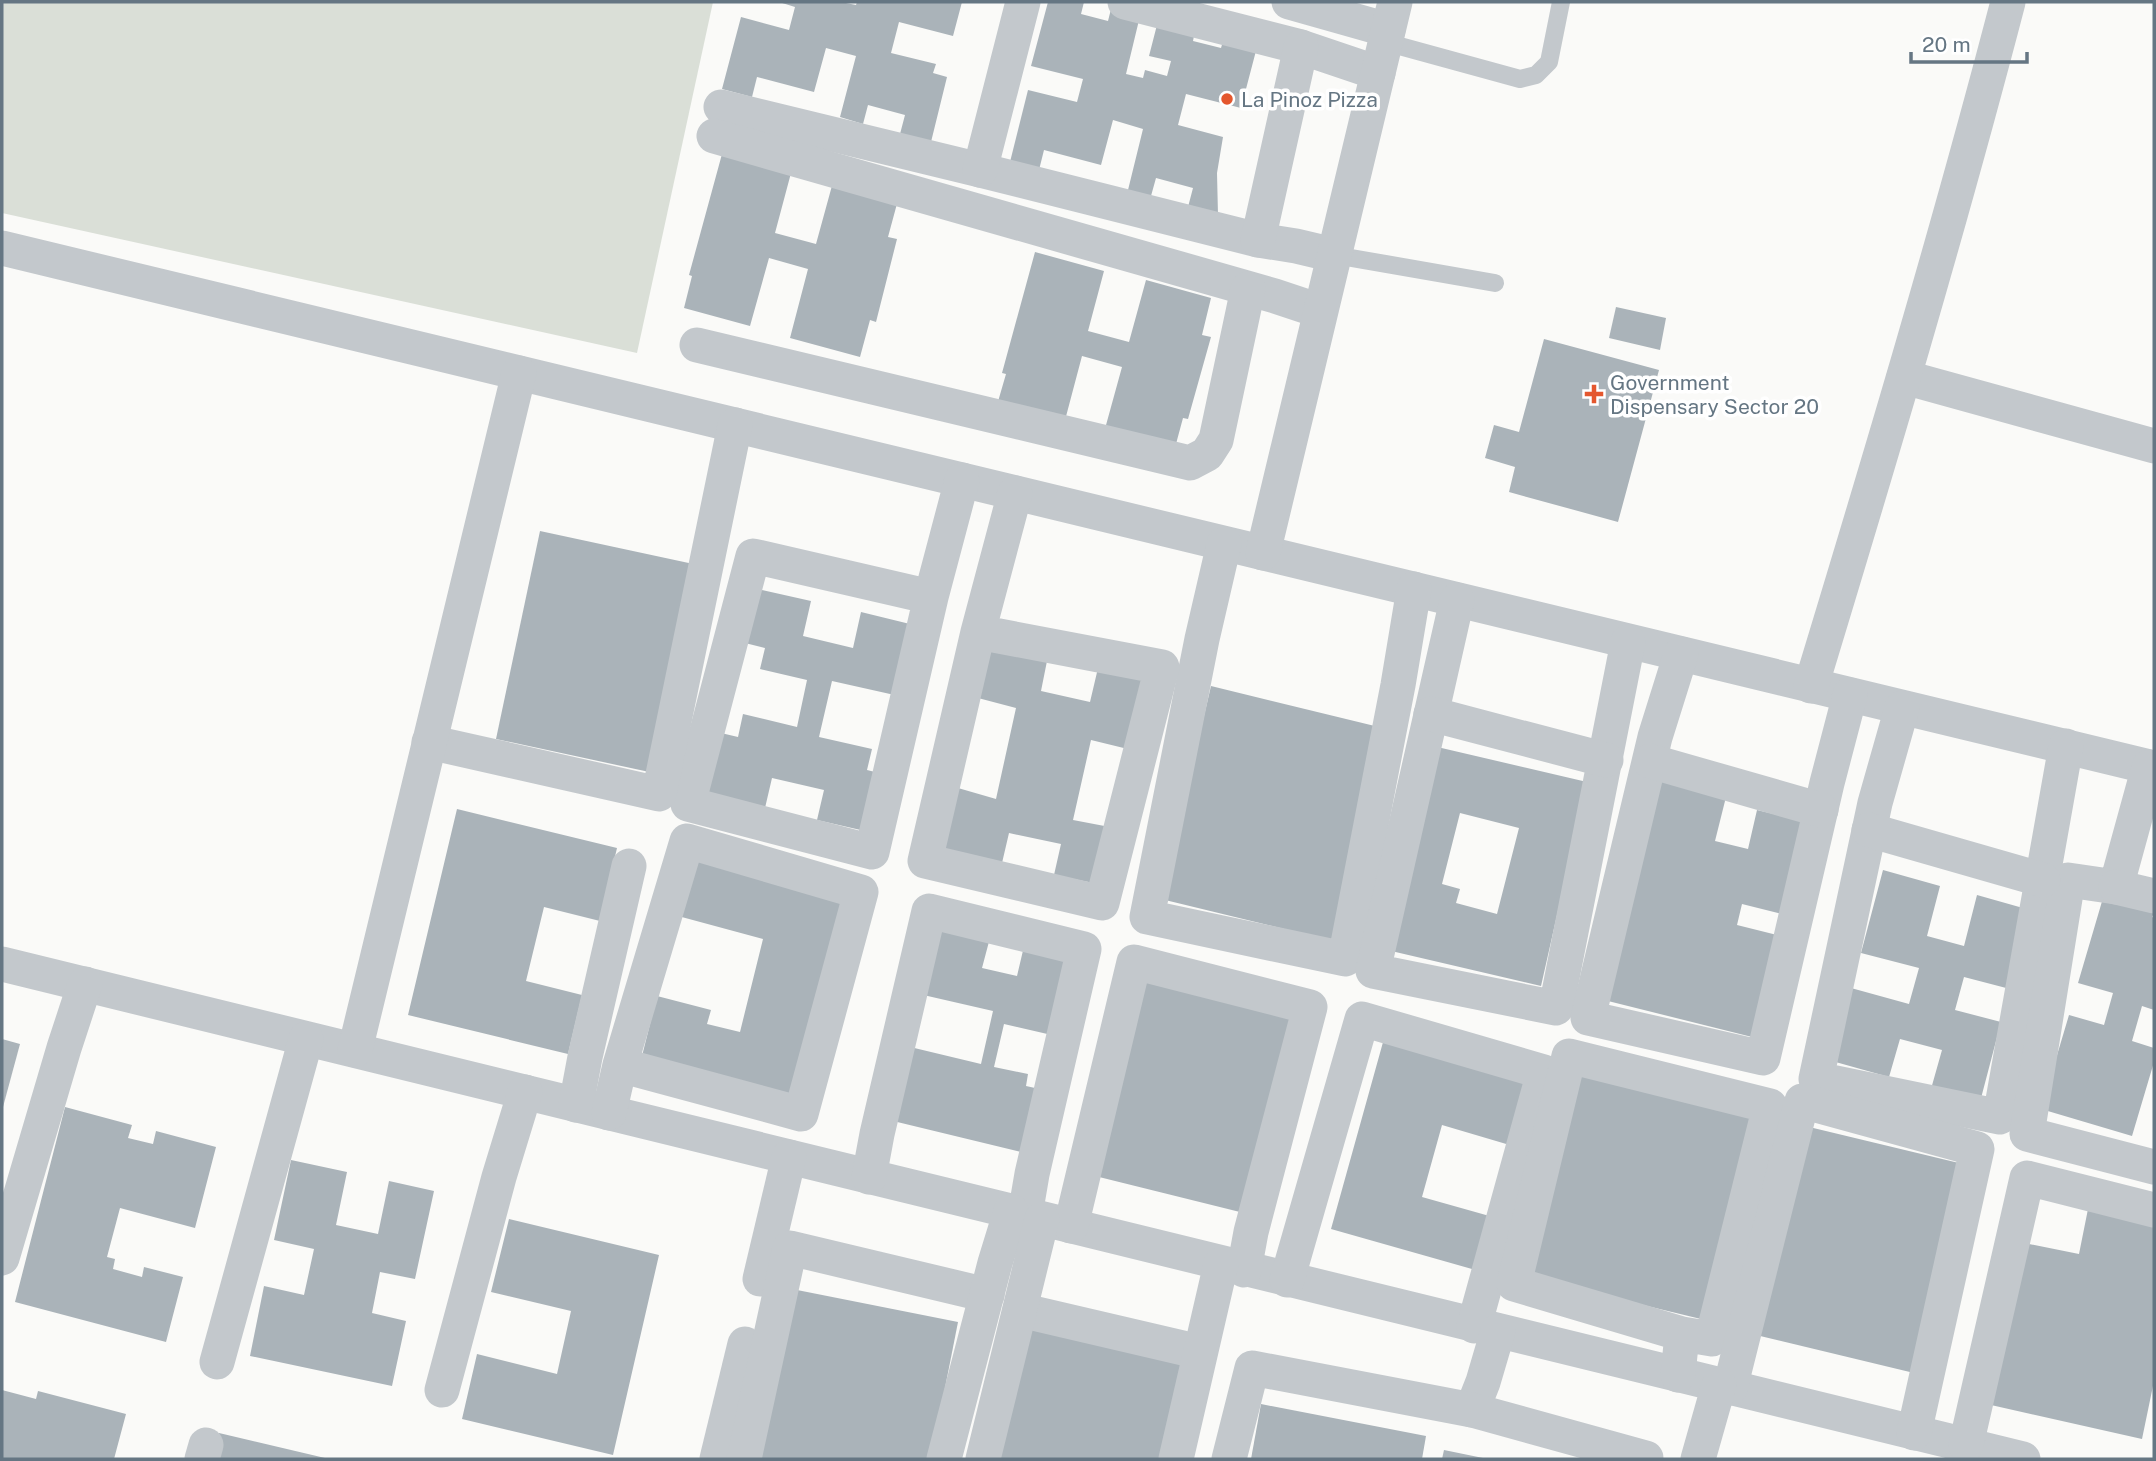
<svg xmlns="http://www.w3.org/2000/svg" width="2156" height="1461" font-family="'Public Sans',sans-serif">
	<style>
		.green { fill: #dadfd7 }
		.building { fill: #aab3b9; fill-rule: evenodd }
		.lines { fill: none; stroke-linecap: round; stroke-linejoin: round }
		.lane { stroke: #c3c8cc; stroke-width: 18 }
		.street { stroke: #c3c8cc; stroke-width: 35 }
		.poi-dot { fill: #e4572e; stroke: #fff; stroke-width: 2.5 }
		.labels { text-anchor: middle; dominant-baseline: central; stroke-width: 7; stroke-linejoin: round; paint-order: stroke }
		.poi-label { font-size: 21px; fill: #657683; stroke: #fff; text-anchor: start }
	</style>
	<rect width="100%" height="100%" fill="#fafaf8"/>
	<path class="green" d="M2 2H713L637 353 2 213Z"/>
	<g class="building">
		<path d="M779 2H841L856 5 857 2 880 3V2H962L953 36 899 22 891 53 936 64 933 73 947 77 931 142 900 134 905 115 868 105 863 124 840 117 856 56 826 48 814 92 757 77 752 97 722 89 741 17 789 30 795 7Z"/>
		<path d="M1048 2H1084L1081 14 1108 21 1111 9 1140 16 1126 74 1143 78 1145 70 1167 76 1171 61 1149 56 1158 21 1195 31 1193 41 1221 48 1224 38 1257 47 1241 108 1186 94 1178 125 1223 137 1217 173 1218 215 1188 207 1193 188 1156 178 1151 196 1128 190 1143 129 1113 120 1101 165 1044 150 1039 170 1010 162 1028 90 1077 102 1083 79 1031 66Z"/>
		<path d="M722 154 791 173 775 233 816 244 833 182 898 200 888 237 897 239 876 322 870 320 860 357 790 338 808 269 769 258 750 326 684 308 692 276 689 275Z"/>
		<path d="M1035 252 1104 271 1088 331 1129 342 1146 280 1211 298 1202 335 1211 337 1188 419 1183 418 1173 455 1103 436 1122 367 1082 356 1064 424 997 405 1006 374 1002 373Z"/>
		<path d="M1616 307 1666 318 1660 350 1609 338Z"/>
		<path d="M1544 339 1659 370 1618 522 1509 492 1515 467 1485 458 1494 425 1519 432Z"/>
		<path d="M540 531 698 565 654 773 496 739Z"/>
		<path d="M753 588 811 601 803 636 853 648 861 612 914 625 899 696 832 681 819 737 872 749 867 770 879 773 865 831 817 820 824 790 772 778 765 808 707 795 721 733 738 737 743 714 797 727 807 680 760 669 765 648 741 642Z"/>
		<path d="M990 643 1048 656 1041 691 1090 702 1098 668 1151 680 1136 751 1091 740 1073 820 1115 828 1103 885 1054 875 1061 844 1009 833 1002 863 944 850 958 788 996 799 1016 708 978 698Z"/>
		<path d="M1211 686 1383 728 1333 941 1161 899Z"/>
		<path d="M1433 746 1587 782 1541 986 1387 950ZM1460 813 1519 828 1497 914 1456 903 1460 889 1442 884Z"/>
		<path d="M1653 779 1726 797 1715 841 1748 849 1757 810 1816 824 1794 917 1742 904 1737 925 1789 938 1764 1040 1600 999Z"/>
		<path d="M457 809 617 848 600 921 544 907 526 981 582 995 568 1054 408 1015Z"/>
		<path d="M693 855 850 896 796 1105 640 1064 657 996 711 1010 707 1024 740 1032 763 939 678 916Z"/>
		<path d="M1883 870 1940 886 1927 936 1964 946 1977 895 2030 910 2010 989 1964 977 1955 1010 2001 1022 1980 1102 1931 1089 1942 1050 1900 1039 1889 1077 1832 1061 1851 988 1909 1004 1919 968 1861 953Z"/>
		<path d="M2103 898 2154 913 2152 917 2154 918V1010L2142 1006 2132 1041 2154 1048V1062L2132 1136 2041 1109 2069 1015 2104 1025 2113 993 2078 983Z"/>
		<path d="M936 921 991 934 982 968 1017 976 1025 942 1076 954 1056 1036 1004 1024 994 1067 1028 1074 1026 1086 1044 1090 1029 1154 889 1120 906 1046 981 1064 993 1011 919 994Z"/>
		<path d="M1141 972 1302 1012 1252 1215 1091 1175Z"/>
		<path d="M1385 1035 1532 1077 1513 1146 1442 1125 1422 1197 1493 1217 1479 1271 1331 1229Z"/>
		<path d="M2 1039 20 1044 3 1107 2 1106Z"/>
		<path d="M1573 1066 1755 1111 1705 1320 1523 1276Z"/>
		<path d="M65 1107 132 1125 128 1138 153 1144 156 1131 216 1147 195 1228 120 1208 107 1257 115 1259 113 1269 142 1277 144 1267 183 1277 166 1342 15 1302Z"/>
		<path d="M1805 1126 1963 1164 1914 1373 1756 1335Z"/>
		<path d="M291 1160 347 1172 336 1225 378 1234 389 1181 434 1191 415 1279 380 1272 372 1313 406 1321 392 1386 250 1356 264 1286 304 1295 314 1249 274 1240Z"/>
		<path d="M2089 1204 2154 1218V1381L2142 1439 1991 1405 2024 1243 2079 1254Z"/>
		<path d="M509 1219 659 1255 613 1455 462 1419 477 1354 557 1374 571 1311 491 1292Z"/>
		<path d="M787 1288 958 1322 931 1459H753Z"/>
		<path d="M1029 1327 1182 1363 1160 1459H998Z"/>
		<path d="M2 1390 36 1399 38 1391 126 1414 114 1459H2Z"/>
		<path d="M1261 1404 1426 1436 1422 1459H1251Z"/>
		<path d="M219 1433 325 1458V1459H213Z"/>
		<path d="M1444 1450 1483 1458V1459H1442Z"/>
	</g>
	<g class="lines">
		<g class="lane">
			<path d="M1385 42 1520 79 1536 75 1549 62 1561 2"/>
			<path d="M1334 255 1495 283"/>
		</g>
		<g class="street">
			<path d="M1125 2 1301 47 1378 73"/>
			<path d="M1289 2 1388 30"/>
			<path d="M721 107 980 170 1258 240 1296 246 1334 255"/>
			<path d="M714 136 1275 296 1320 311"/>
			<path d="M980 170 1023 2"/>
			<path d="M1258 240 1301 47"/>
			<path d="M2 248 2154 768"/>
			<path d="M697 345 1190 463 1207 454 1216 440 1248 289"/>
			<path d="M1904 377 2154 446"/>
			<path d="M1224 544 1202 639 1147 917 1345 959 1398 685 1414 589"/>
			<path d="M1263 553 1395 2"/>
			<path d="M931 597 753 556 688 804 872 852 931 597 962 480"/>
			<path d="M1457 600 1373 971 1556 1008 1628 642"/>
			<path d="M978 632 1162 667 1102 903 925 861 978 632 1015 493"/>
			<path d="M1681 654 1655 737 1588 1018 1763 1058 1827 783 1850 695"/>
			<path d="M1811 686C1880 459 1948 232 2008 2"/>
			<path d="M1902 708 1875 803 1816 1079 2000 1117 2066 746"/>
			<path d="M1431 714 1606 760"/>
			<path d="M429 742 659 794 735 425"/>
			<path d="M1650 761 1821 810"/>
			<path d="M2149 767 2116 887 2068 880 2027 1134 2154 1167"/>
			<path d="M1869 830 2043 880"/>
			<path d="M2116 887 2154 896"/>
			<path d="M2 964 2023 1459"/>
			<path d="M355 1050 519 373"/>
			<path d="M576 1105 585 1057 629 866"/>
			<path d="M609 1113 620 1065 801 1114 861 892 687 841 620 1065"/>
			<path d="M869 1177 877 1134 929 911 1084 949 1032 1174 1025 1215"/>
			<path d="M1071 1226 1134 962 1310 1007 1251 1232 1244 1270"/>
			<path d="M2 1258 64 1048 85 984"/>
			<path d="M760 1279 789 1157"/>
			<path d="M1287 1280 1362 1019 1544 1072 1474 1326"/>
			<path d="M1020 1310 1200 1352"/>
			<path d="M217 1362 306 1039"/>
			<path d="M1678 1375 1682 1334 1712 1339 1770 1106 1569 1056 1514 1284 1682 1334"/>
			<path d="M1730 1388 1802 1101 1977 1149 1914 1433"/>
			<path d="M442 1390 499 1177 525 1092"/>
			<path d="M1472 1410 1483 1382 1498 1331"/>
			<path d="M1966 1445 2027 1178 2154 1210"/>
			<path d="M202 1459 206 1445"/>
			<path d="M717 1459 745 1344"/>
			<path d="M744 1459 790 1248 987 1295"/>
			<path d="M944 1459 995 1263 1011 1211"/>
			<path d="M983 1459 1042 1219"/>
			<path d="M1176 1459 1221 1264"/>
			<path d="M1229 1459 1252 1368 1472 1410 1646 1458V1459"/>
			<path d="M1698 1459 1719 1385"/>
		</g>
	</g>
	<g class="poi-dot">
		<circle cx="1227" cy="99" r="7"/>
		<path d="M1590.5 383.5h7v7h7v7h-7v7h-7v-7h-7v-7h7z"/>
	</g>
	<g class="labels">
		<g class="poi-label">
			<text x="1241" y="99">La Pinoz Pizza</text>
			<text x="1610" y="382">Government<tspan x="1610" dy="24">Dispensary Sector 20</tspan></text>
		</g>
	</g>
	<rect width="2156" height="1461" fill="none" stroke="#657683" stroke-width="7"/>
	<path d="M1911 52v10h116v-10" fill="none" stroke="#657683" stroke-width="3.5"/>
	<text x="1922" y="52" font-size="21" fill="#657683" stroke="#ffffff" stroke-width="5" paint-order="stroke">20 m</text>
</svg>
